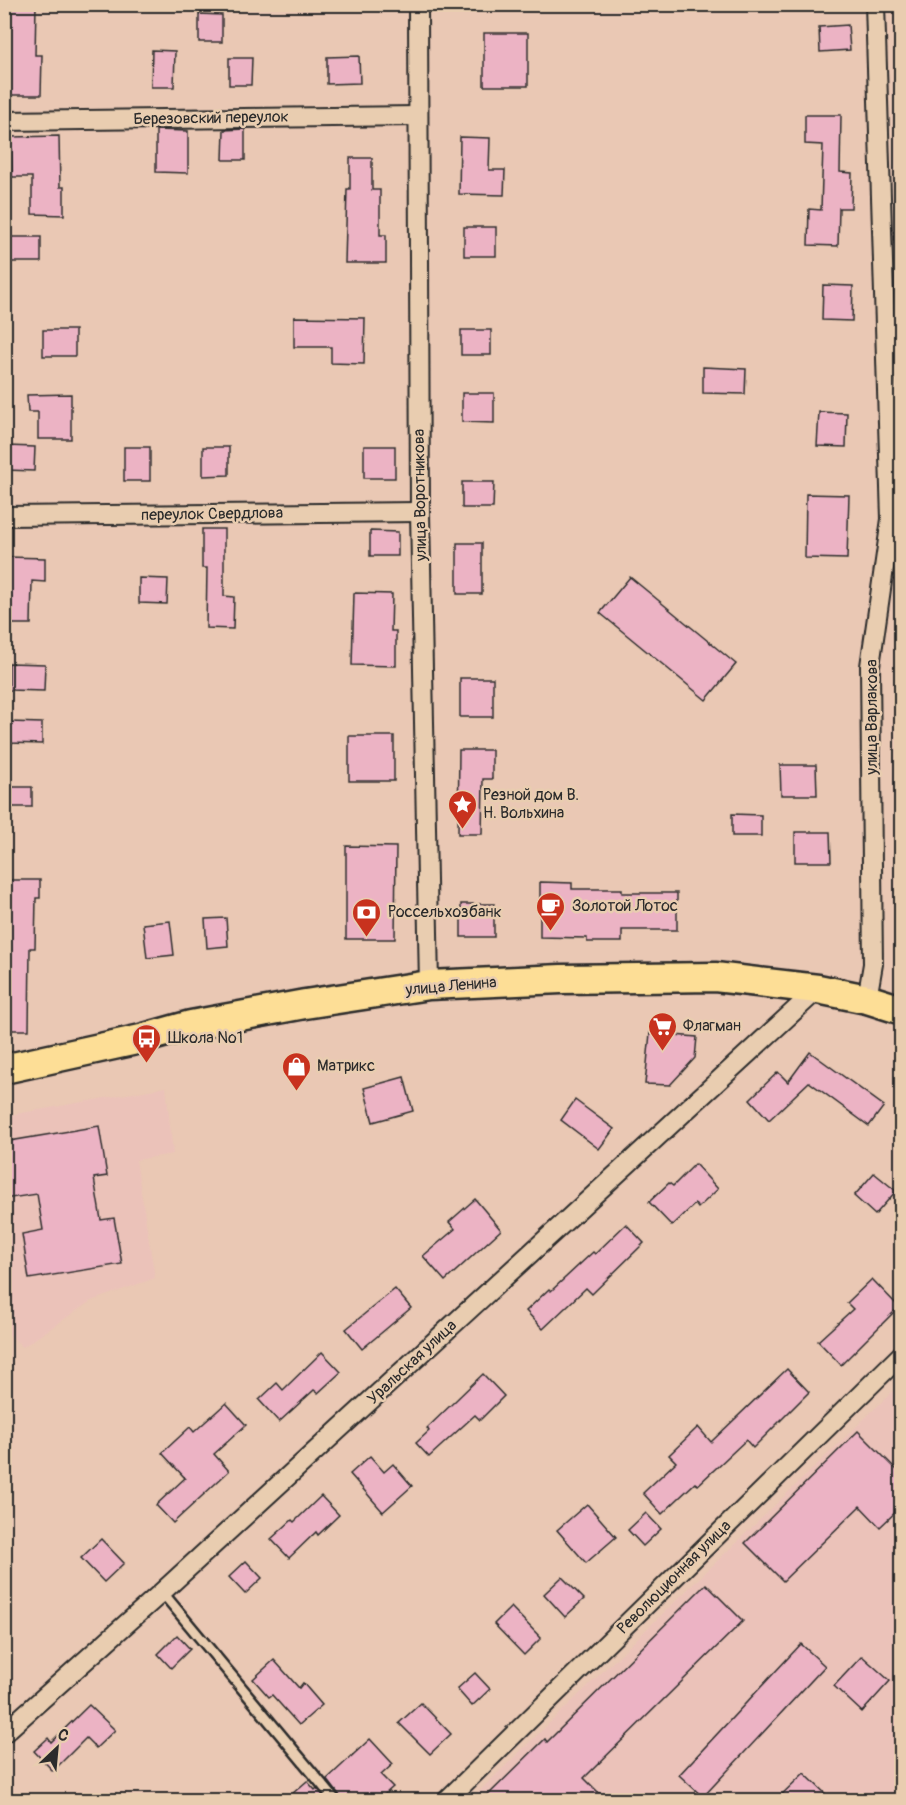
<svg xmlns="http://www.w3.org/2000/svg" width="906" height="1805" font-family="Pangolin,sans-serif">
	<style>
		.built { fill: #ebc2b9 }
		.building { fill: #ecb3c4; stroke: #2b2b2b; stroke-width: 1.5 }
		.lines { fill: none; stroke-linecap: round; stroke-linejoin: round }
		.service-casing { stroke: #2b2b2b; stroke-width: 14 }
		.minor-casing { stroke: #2b2b2b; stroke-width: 22 }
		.primary-casing { stroke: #2b2b2b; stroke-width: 33 }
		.service { stroke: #e9cdb0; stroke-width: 9 }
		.minor { stroke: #e9cdb0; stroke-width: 18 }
		.primary { stroke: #fdde96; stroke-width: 28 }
		.labels { text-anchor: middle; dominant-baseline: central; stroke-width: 5; stroke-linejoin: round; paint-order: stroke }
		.street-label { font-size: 16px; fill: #2b2b2b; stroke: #e9cdb0 }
		.poi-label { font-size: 16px; fill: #2b2b2b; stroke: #e9cdb0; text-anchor: start }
	</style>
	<rect width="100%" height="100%" fill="#eac8b4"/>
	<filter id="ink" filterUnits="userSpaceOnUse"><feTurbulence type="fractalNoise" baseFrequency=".0167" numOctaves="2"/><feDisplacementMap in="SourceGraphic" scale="12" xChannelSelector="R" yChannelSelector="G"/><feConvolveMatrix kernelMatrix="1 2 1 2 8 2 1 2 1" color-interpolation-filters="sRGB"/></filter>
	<g filter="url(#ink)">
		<g class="built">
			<path d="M166 1087 173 1154 136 1160 155 1278 91 1301 23 1347 5 1331V1116Z"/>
			<path d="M895 1389 901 1396V1800H470Z"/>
		</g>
		<g class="building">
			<path d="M5 4H36L35 55H42L41 95H7L9 30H5Z"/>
			<path d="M199 14 222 15V42H199Z"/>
			<path d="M848 25 850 50 820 52 819 27Z"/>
			<rect x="484" y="33" width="44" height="53"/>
			<path d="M152 50 175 51 174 87H151Z"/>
			<path d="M359 56 360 83 327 84V57Z"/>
			<path d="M229 58H252L251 85H229Z"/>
			<path d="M805 115H841L840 172 852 173 851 208H839L838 246 808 245 809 209 821 210 823 145 805 144Z"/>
			<path d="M245 129V160H223L224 130Z"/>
			<path d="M156 130 188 131V173L156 172Z"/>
			<path d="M59 136 60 187H64V215L32 214V177H12L11 137Z"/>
			<path d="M460 137 490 138 489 170H505L504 195 459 194Z"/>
			<path d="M350 158H372V190H380V235H386V263H345L347 189H350Z"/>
			<rect x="464" y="227" width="32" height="29"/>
			<rect x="5" y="237" width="36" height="25"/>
			<path d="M823 285 853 286 852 321 822 320Z"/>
			<path d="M294 317 365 318 364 364 331 363V347H294Z"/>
			<rect x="43" y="330" width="32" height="26"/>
			<rect x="461" y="330" width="30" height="25"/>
			<path d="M703 367 746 369 745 394 703 393Z"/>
			<path d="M462 393H494V423L462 422Z"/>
			<path d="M71 394V439H38V412H28L27 395Z"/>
			<path d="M819 412 847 413 846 447 817 446Z"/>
			<path d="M6 446 35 447 34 471 6 470Z"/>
			<rect x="364" y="446" width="31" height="32"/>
			<rect x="124" y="447" width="26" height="34"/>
			<path d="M203 447H229V475L203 476Z"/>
			<path d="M462 482H494L493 508H462Z"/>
			<path d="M806 494 849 495 847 559 805 558Z"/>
			<path d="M202 529H224V596L234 597 233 629 206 628 207 568H202Z"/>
			<path d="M370 531 398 532V556H370Z"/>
			<rect x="457" y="543" width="25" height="51"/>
			<path d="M7 557 45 558V582L32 581 31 624H8Z"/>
			<path d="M630 577 736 664 706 700 600 613Z"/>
			<path d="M139 578 168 579 167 604 139 603Z"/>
			<path d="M354 593 392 594 391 631H396V666L352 665Z"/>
			<path d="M9 663 45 664 44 691 9 690Z"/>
			<rect x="460" y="678" width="33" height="39"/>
			<path d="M9 722 42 723V744L9 743Z"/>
			<rect x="349" y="736" width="45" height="45"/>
			<path d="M459 750H492V779H483L482 834H458Z"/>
			<path d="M780 765H816L817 795H781Z"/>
			<rect x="6" y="787" width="26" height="20"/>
			<path d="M732 814 761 815V836H732Z"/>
			<path d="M795 832H830L831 862H795Z"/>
			<path d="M346 846 396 847 395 939H346Z"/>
			<path d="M7 880H40V898H36L35 948H30L29 1030H4Z"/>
			<path d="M540 882 572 883V889H622V893H677V930H622V942H587V938L540 937Z"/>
			<rect x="461" y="904" width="33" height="33"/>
			<path d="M226 918 228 946 207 948 205 919Z"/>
			<path d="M170 921 174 955 147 958 143 924Z"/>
			<path d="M650 1033 697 1037 695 1058 670 1085 645 1084Z"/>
			<path d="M810 1052 884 1106 869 1126 809 1082 769 1120 750 1099 778 1072 788 1082Z"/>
			<path d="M404 1077 413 1111 373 1122 364 1088Z"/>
			<path d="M575 1100 614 1129 599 1149 561 1120Z"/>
			<path d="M99 1126 107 1176 94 1178 101 1220 114 1218 122 1264 29 1279 22 1234 43 1230 37 1194 4 1199V1142Z"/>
			<path d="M695 1164 718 1189 698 1208 695 1204 672 1226 649 1202 669 1183 673 1186Z"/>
			<path d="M874 1173 896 1191 875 1215 854 1196Z"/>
			<path d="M475 1199 501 1230 445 1281 423 1256 455 1229 449 1222Z"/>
			<path d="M626 1224 644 1243 592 1294 586 1288 543 1329 526 1311 549 1289 551 1291 593 1252 595 1254Z"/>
			<path d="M872 1279 899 1307 841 1365 818 1341 853 1309 847 1303Z"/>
			<path d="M395 1289 411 1308 362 1349 346 1329Z"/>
			<path d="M322 1352 341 1372 318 1393 314 1390 279 1422 259 1400 277 1383 283 1390Z"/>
			<path d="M787 1369 809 1392 753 1448 746 1440 698 1485 695 1483 662 1514 643 1493 676 1462 669 1455 698 1427 711 1442Z"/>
			<path d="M483 1374 504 1396 480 1420 475 1415 429 1457 416 1443 429 1431 427 1428Z"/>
			<path d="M226 1403 246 1425 214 1454 229 1471 173 1523 156 1505 185 1478 162 1453 190 1427 194 1432Z"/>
			<path d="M858 1431 902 1475V1506L880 1527 860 1506 783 1581 745 1543Z"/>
			<path d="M370 1456 384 1472 393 1464 412 1486 383 1512 350 1474Z"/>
			<path d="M321 1496 339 1515 318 1535 316 1532 289 1558 271 1539 292 1520 294 1522Z"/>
			<path d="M587 1504 616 1537 586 1563 557 1530Z"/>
			<path d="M646 1513 661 1529 643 1546 628 1530Z"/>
			<path d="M101 1539 124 1563 104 1582 81 1558Z"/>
			<path d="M246 1561 262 1578 245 1594 229 1577Z"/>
			<path d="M562 1577 584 1599 565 1617 544 1594Z"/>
			<path d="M706 1584 743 1621 584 1778 606 1800H483L545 1739 547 1742Z"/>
			<path d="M511 1607 541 1638 524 1655 494 1624Z"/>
			<path d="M177 1635 190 1649 171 1668 158 1654Z"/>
			<path d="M801 1644 825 1666 703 1797 679 1775Z"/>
			<path d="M862 1656 890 1681 862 1712 834 1686Z"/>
			<path d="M274 1660 299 1688 303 1683 322 1705 299 1725 272 1695 269 1697 253 1679Z"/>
			<path d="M475 1673 490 1689 472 1706 457 1689Z"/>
			<path d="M421 1703 451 1734 430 1754 399 1723Z"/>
			<path d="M89 1705 115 1730 96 1748 86 1738 53 1771 34 1751 48 1738 51 1742Z"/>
			<path d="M370 1739 393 1764 381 1775 393 1787 378 1800H342L340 1796 327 1779Z"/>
			<path d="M804 1773 832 1800H776Z"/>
			<path d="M307 1781 315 1790 317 1788 327 1800H285Z"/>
		</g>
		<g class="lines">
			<defs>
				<path id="service" d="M162 1592 335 1800"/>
				<g id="minor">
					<path d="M418 4 420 512 429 985"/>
					<path d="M4 121 418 116"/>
					<path d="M4 516 420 512"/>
					<path d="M867 999 873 964 870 666 891 519 875 4"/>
					<path d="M4 1733 162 1592 818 989"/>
					<path d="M447 1800 902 1354"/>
				</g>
				<path id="primary" d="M4 1069 141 1039 191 1025 305 1004 429 985 561 979 715 977 818 989 867 999 902 1010"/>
			</defs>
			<use href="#service" class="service-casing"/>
			<use href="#minor" class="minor-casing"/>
			<use href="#primary" class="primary-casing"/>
			<use href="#service" class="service"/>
			<use href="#minor" class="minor"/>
			<use href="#primary" class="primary"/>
		</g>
	</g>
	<defs>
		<symbol id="sight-pin" viewBox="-11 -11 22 30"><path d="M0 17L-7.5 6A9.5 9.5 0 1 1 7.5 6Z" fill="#c8321e" stroke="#e9cdb0"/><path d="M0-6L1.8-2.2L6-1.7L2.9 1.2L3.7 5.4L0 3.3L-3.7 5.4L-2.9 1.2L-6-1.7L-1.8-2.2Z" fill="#fff"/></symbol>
		<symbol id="cafe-pin" viewBox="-11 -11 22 30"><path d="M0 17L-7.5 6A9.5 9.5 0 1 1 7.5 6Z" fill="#c8321e" stroke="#e9cdb0"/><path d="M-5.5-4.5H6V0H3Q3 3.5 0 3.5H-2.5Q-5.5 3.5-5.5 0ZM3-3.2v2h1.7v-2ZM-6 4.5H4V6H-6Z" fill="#fff"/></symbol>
		<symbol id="bank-pin" viewBox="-11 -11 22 30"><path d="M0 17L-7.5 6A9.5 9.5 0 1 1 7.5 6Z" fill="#c8321e" stroke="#e9cdb0"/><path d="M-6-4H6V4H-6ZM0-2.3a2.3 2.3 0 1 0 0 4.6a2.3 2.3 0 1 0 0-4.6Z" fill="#fff"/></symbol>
		<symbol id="supermarket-pin" viewBox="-11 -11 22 30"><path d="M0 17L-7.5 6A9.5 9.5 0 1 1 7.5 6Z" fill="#c8321e" stroke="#e9cdb0"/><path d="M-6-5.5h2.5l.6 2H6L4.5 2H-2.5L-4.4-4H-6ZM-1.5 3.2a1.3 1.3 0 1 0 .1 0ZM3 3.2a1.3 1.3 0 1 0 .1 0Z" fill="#fff"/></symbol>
		<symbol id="bus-pin" viewBox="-11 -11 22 30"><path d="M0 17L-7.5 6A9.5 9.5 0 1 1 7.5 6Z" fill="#c8321e" stroke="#e9cdb0"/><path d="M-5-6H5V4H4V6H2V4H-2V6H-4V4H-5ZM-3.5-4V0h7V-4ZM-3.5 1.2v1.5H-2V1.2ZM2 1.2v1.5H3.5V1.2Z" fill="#fff"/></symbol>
		<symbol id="shop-pin" viewBox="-11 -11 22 30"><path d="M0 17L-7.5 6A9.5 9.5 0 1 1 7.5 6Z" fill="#c8321e" stroke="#e9cdb0"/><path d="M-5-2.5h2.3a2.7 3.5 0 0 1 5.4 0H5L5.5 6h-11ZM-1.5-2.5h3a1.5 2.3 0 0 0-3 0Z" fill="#fff"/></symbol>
	</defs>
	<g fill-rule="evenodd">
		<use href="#sight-pin" x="446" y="788" width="33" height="45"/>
		<use href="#cafe-pin" x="534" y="890" width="33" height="45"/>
		<use href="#bank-pin" x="350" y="896" width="33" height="45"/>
		<use href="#supermarket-pin" x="646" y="1010" width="33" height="45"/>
		<use href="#bus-pin" x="130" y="1022" width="33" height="45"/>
		<use href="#shop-pin" x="280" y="1050" width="33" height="45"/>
	</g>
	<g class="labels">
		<g class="street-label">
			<text transform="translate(211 118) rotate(-1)">Березовский переулок</text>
			<text transform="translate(420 495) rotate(-91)">улица Воротникова</text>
			<text transform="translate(212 514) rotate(-1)">переулок Свердлова</text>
			<text transform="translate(872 717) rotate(-90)">улица Варлакова</text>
			<text transform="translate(451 986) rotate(-5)">улица Ленина</text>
			<text transform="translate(412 1362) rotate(-43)">Уральская улица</text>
			<text transform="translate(674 1577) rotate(-45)">Революционная улица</text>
		</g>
		<g class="poi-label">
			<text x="483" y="795">Резной дом В.<tspan x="483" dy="18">Н. Вольхина</tspan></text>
			<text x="572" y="906">Золотой Лотос</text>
			<text x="388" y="912">Россельхозбанк</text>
			<text x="683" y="1026">Флагман</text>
			<text x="168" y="1038">Школа №1</text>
			<text x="317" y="1066">Матрикс</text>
		</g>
	</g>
	<rect width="906" height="1805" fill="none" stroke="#e9cdb0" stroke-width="24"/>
	<rect x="12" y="12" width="882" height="1781" fill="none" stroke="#2b2b2b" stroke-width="2" filter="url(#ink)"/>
	<g transform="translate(57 1748) rotate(26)" stroke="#e9cdb0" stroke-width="4.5" paint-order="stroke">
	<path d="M0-4.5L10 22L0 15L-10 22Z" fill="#2b2b2b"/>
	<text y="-9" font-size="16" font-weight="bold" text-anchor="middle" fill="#2b2b2b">С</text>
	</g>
</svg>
